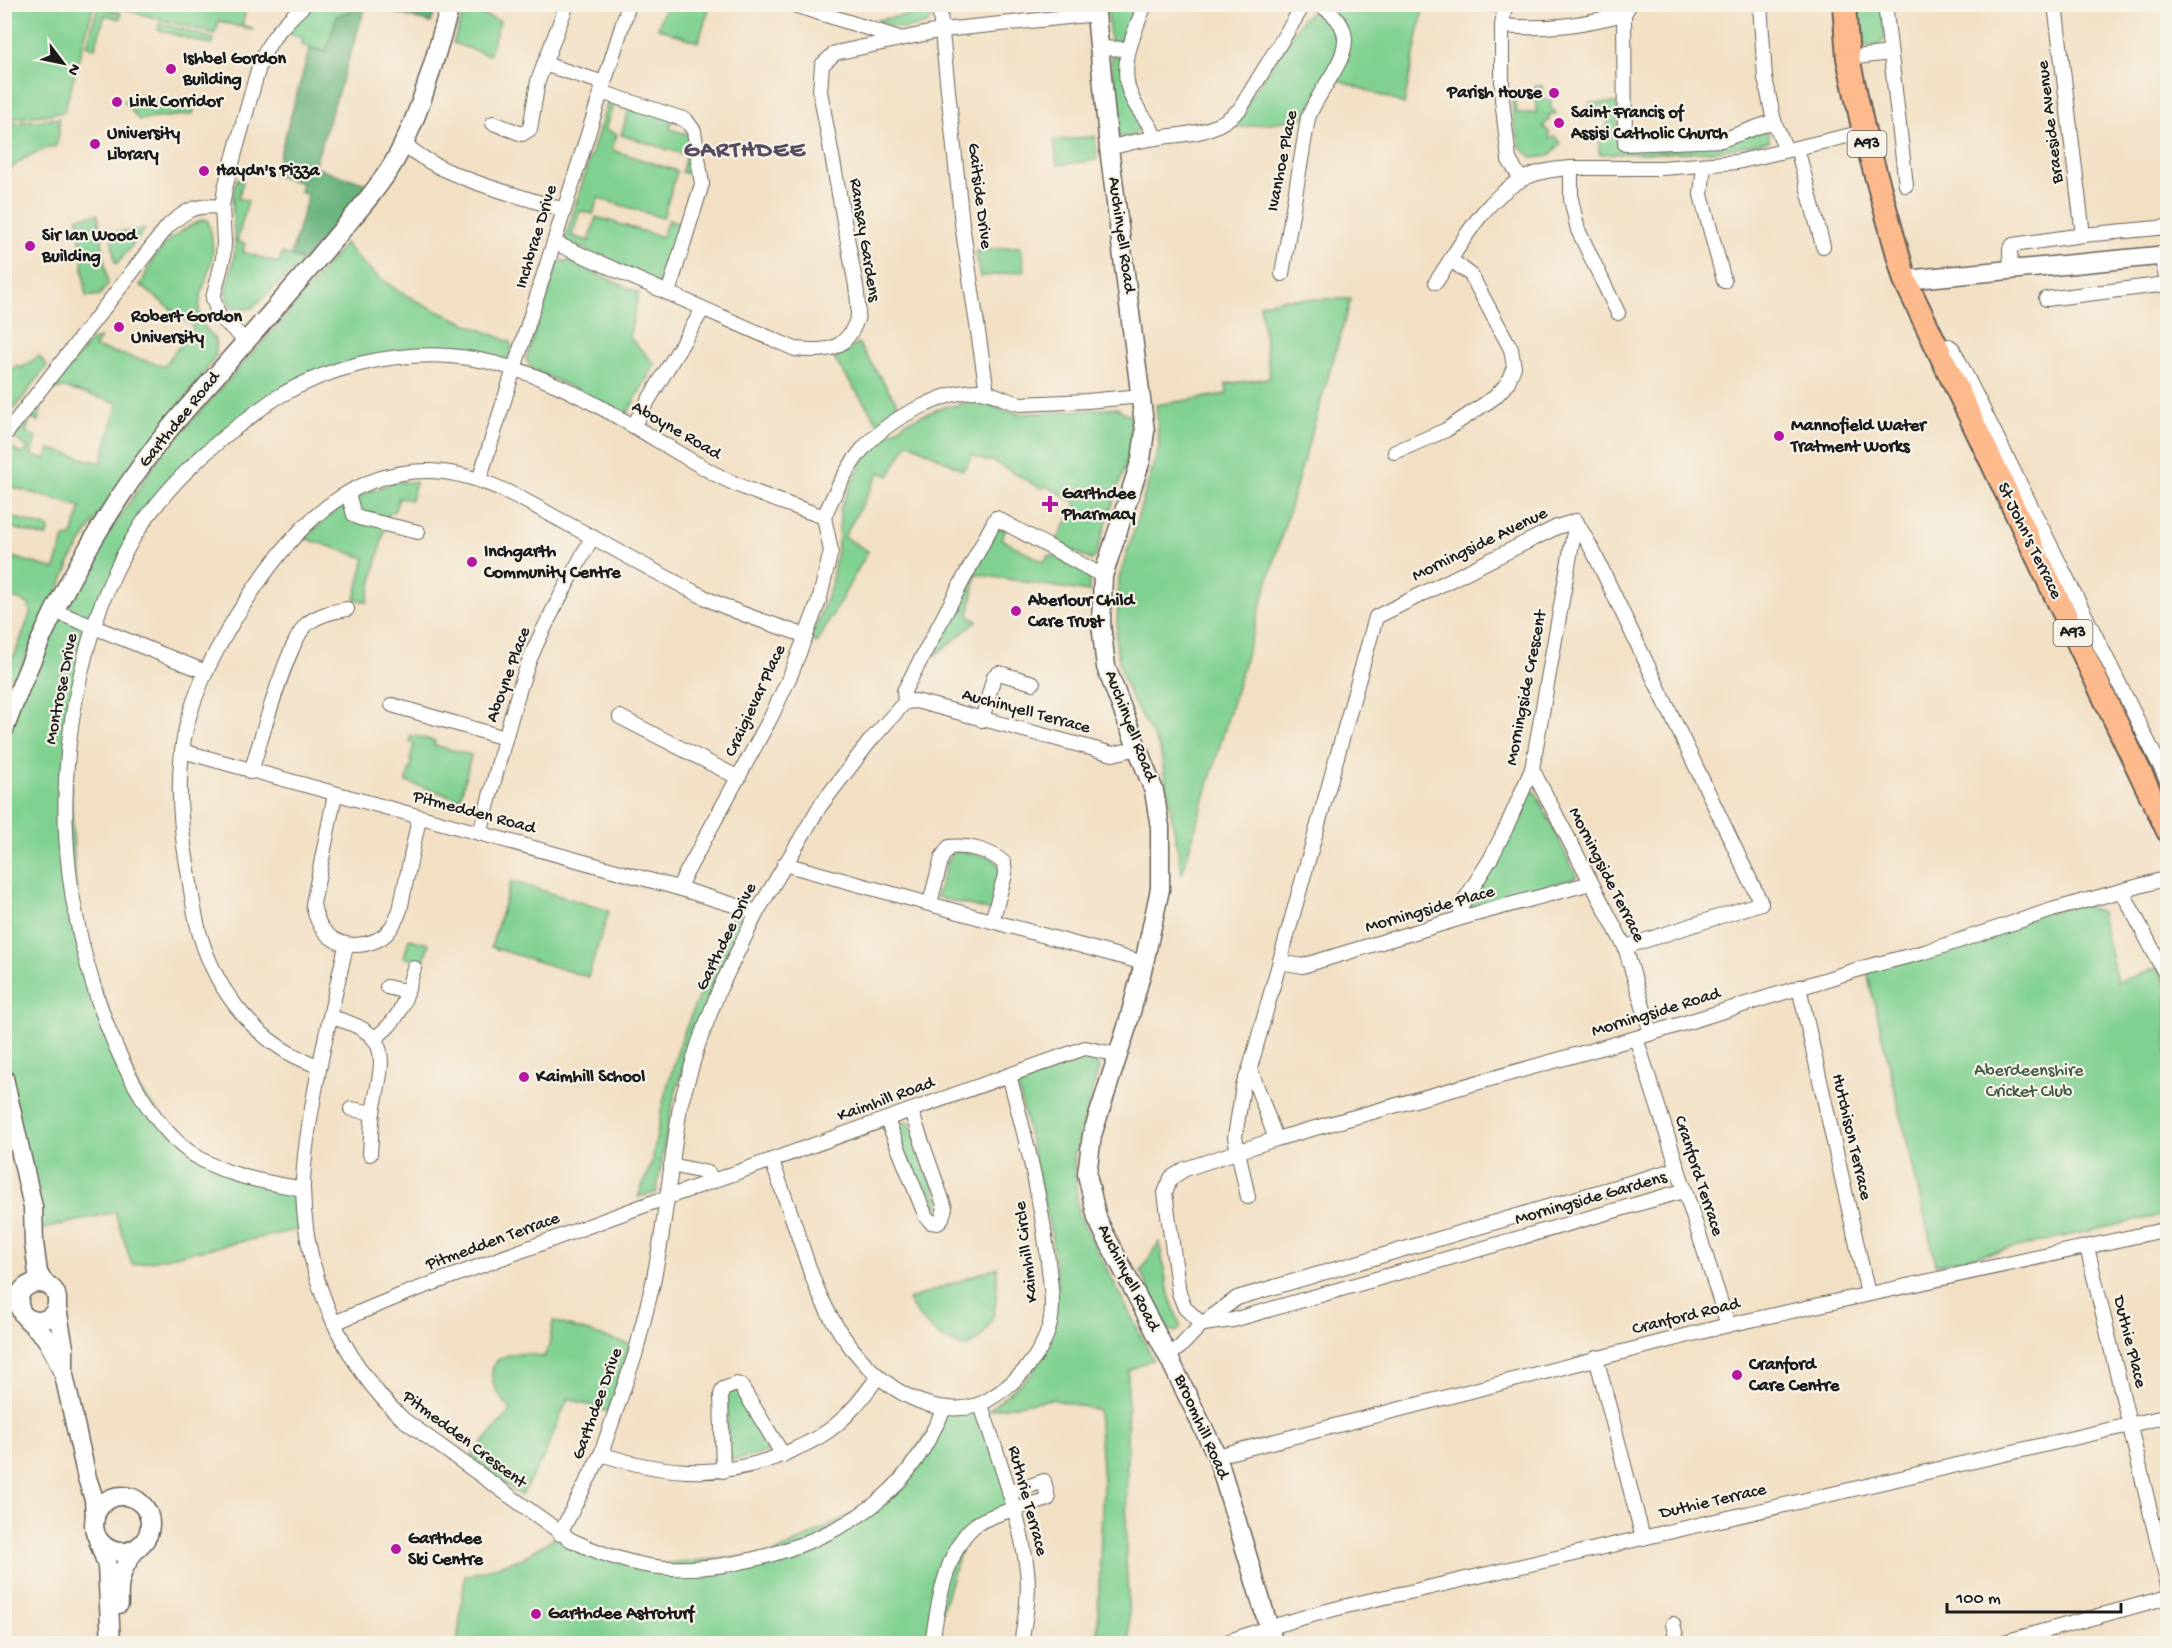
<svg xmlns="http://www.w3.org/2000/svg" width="2172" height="1648" font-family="'Gochi Hand',sans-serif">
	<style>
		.green { fill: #80d191; stroke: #4e7656; stroke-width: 1.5 }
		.forest { fill: #68b37b; stroke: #42684c; stroke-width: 1.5 }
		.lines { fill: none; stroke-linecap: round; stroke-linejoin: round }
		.minor-casing { stroke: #676157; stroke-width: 16 }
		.tertiary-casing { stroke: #676157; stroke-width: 21 }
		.primary-casing { stroke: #676157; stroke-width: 26 }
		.minor { stroke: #fff; stroke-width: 14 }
		.tertiary { stroke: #fff; stroke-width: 18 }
		.primary { stroke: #fcba8d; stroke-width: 22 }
		.poi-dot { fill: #b5179e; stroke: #f7f3e8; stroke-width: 2 }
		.labels { text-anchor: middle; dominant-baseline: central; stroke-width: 4.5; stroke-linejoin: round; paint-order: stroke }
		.shield { fill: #f7f3e8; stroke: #5e5c59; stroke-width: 1.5 }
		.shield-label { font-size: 16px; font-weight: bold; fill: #1c1c1c }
		.poi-label { font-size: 18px; font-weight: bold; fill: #1c1c1c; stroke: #f7f3e8; text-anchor: start }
		.street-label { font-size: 18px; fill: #1c1c1c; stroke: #f7f3e8 }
		.park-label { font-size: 18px; fill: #3f5b45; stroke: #f7f3e8 }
		.district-label { font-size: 24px; font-weight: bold; letter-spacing: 1.5px; fill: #574c61; stroke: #f7f3e8 }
	</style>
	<rect width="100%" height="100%" fill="#f7f3e8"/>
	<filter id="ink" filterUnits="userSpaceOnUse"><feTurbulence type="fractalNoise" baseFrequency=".0167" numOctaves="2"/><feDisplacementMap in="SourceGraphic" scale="12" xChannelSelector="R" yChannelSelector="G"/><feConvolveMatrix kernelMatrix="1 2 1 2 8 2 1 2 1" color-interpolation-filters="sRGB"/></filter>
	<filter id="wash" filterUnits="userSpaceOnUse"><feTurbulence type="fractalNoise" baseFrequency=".008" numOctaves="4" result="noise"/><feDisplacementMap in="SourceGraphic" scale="24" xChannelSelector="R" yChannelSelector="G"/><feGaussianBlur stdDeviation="1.35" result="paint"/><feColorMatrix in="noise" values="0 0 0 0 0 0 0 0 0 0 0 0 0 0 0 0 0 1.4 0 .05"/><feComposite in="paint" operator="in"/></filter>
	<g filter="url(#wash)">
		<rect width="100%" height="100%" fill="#f2e0c4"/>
		<g class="green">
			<path d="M666 4 696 5 709 9 698 42 658 28Z"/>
			<path d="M4 5H94L64 112 5 120Z"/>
			<path d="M108 5H247L242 25 253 28 252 30 219 21 215 34Z"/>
			<path d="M314 5H365L337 16 326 52 301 45 303 38 286 33 283 42 281 36 285 32Z"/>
			<path d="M1107 5H1140L1126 40 1117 44 1110 41Z"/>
			<path d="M1329 5H1424L1404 104 1336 79 1347 61Z"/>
			<path d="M1853 5H1881L1885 39C1876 49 1868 49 1857 41Z"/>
			<path d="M98 6 121 13 120 19 105 15 95 48 87 46Z"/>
			<path d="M465 9 500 21 489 55 453 43Z"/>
			<path d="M931 11 932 18 927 24 904 29 879 22 877 20Z"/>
			<path d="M1312 12 1326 14 1341 37 1338 55 1304 118 1236 128 1235 121 1303 18Z"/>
			<path d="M160 23 214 39 212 45 158 30Z"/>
			<path d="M1111 55 1117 56 1121 61 1141 119C1139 133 1133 141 1118 136Z"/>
			<path d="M1535 86H1542V99L1551 100V108L1557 114H1549V120L1543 126 1549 132V138L1556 137 1561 143 1549 156 1533 158 1521 148 1514 123 1512 102H1516L1517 113H1536Z"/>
			<path d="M139 95 194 110 193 114 139 120 124 101 128 97 137 100Z"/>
			<path d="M609 98 673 118 670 129 692 136 698 177 682 172 686 155 621 135 629 110 613 105 605 130 617 134 612 150 677 171 663 218 598 198 593 214 580 211 572 236 589 241 596 217 662 237 668 220 686 226 669 282 662 285 567 242 565 238Z"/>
			<path d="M1590 103H1617L1618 147 1697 145 1768 129 1769 141 1724 150 1697 152 1599 154V134L1603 133 1607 125V116L1590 115Z"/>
			<path d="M59 118V134L56 146C35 151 20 159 5 174V124Z"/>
			<path d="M1095 136 1097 160 1057 165 1054 141Z"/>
			<path d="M237 179 243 181 238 198 248 201 237 241 245 244 243 252 279 263 282 253 303 261 252 308C244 310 235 311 230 304 220 291 232 272 234 258 237 238 231 218 233 197 233 191 236 185 237 179Z"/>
			<path d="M98 214 108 284 100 295 86 297 78 217Z"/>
			<path d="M204 219 208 221C211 233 214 245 212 258 209 277 196 297 200 317 205 337 221 331 215 358L121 483 116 486 67 566 69 567 16 678 5 675 4 653 14 657 30 614 29 604 5 595V555L55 569 64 538 72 536 81 507 5 485V451L11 447 23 455 28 448 15 438 39 406 41 408 38 421 30 419 26 433 36 437 31 455 46 459 49 449 101 463 118 403 61 387 60 390 54 388 90 341 100 338 94 347 164 366 194 327 140 285C146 277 147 270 151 263 163 242 183 228 204 219Z"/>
			<path d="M145 229 118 263H115L111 233Z"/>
			<path d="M345 243C386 298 450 315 510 342L512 346 510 357 502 360 435 350 309 376 164 488 93 612 88 615C81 612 71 614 69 602L100 546 161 455 285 317Z"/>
			<path d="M1021 246 1024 271 980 277 976 251Z"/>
			<path d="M558 261H569L639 293 629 337 655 364 627 414 532 369 526 359Z"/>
			<path d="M1284 299H1351L1182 874 1160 749 1131 698 1121 672 1116 644 1119 579 1159 447 1156 405 1227 394 1226 384 1270 378 1260 304Z"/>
			<path d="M858 343 901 409 879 424 834 359 847 352Z"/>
			<path d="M39 356 47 366 5 421V373L18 365 21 368Z"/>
			<path d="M979 401 1003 410 1021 414 1117 408 1131 417 1130 452 1095 557 1091 560 1056 542 1077 503 1048 487 1040 488 993 461H985L973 455 963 470 908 442 889 476 880 472 844 537 868 551 817 643 811 640 831 585 839 538 840 508 862 462 883 439 908 421 944 407Z"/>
			<path d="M395 482H416L411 500 399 498 395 510 388 515 367 602 355 599 365 558 304 538 350 499Z"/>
			<path d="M5 515 49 528 46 537 5 526Z"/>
			<path d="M998 529H1006L1001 539 1044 562 1048 556H1054L1089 574V592L976 574 969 616 977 621 932 658 931 649Z"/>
			<path d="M54 611 93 626 68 742 78 929 138 1088 193 1154 303 1189 306 1228 132 1265 115 1212 34 1231 5 1078 4 730Z"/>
			<path d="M411 735 435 741 434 745 471 755 460 799 406 782 412 762 410 760 414 744 409 742Z"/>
			<path d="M1532 791 1536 793 1577 877 1472 909 1468 905 1505 845 1529 792Z"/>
			<path d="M956 851 992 857 1001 869 992 911 936 897 950 855Z"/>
			<path d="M511 881 609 911 588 977 491 947Z"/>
			<path d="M2079 903 2101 913 2117 982 2158 968 2167 988V1214L1936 1265 1866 967Z"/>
			<path d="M732 914 739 916 742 923C714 982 689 1039 673 1102 666 1132 662 1163 656 1193L638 1197 652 1162 663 1102 681 1040Z"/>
			<path d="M409 939 429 944 423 963 404 957Z"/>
			<path d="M1083 1052 1091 1055 1099 1068 1074 1156 1078 1213 1153 1359 1128 1371 1126 1557 1130 1643H1097L1103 1483 1098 1410 1051 1399 989 1410 1031 1374 1045 1353 1058 1287 1051 1233 1016 1078Z"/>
			<path d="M909 1121 938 1198V1214L933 1216 923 1204 894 1127Z"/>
			<path d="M1159 1242 1169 1294 1181 1328 1176 1332 1169 1330 1165 1324 1141 1271Z"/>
			<path d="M997 1267C997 1298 999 1329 967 1347 942 1344 920 1322 908 1300Z"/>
			<path d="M553 1321 630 1345 608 1412 568 1398 543 1458 521 1496 470 1458 511 1410C505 1402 495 1392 493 1382 485 1350 525 1351 544 1357L549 1346Z"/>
			<path d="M738 1390 772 1447V1450L757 1455 728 1461 727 1392Z"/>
			<path d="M981 1405 1013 1510 965 1536 932 1643 457 1644 465 1576 521 1559 560 1534 645 1565 772 1555 882 1499 944 1409Z"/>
		</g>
		<g class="forest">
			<path d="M366 5 314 167 370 185 303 261 291 255 308 195 300 192 302 183 274 175 310 48 326 52 337 16Z"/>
			<path d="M368 5 437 4V5L431 23Z"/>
		</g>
	</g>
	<g filter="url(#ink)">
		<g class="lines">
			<defs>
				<g id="minor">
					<path d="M791 4 899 38"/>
					<path d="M939 4 962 224 987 392"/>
					<path d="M1145 4C1134 34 1117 67 1132 98 1138 113 1151 122 1155 138"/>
					<path d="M1505 4 1502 26V99L1509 160 1521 179"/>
					<path d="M1760 4 1765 78 1774 121 1786 150"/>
					<path d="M1885 4 1906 185"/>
					<path d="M2055 4 2083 235"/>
					<path d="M1624 14 1625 144 1722 140 1774 121"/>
					<path d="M1502 26C1548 30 1580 25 1624 14L1630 4"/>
					<path d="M1099 48 1128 49"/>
					<path d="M1848 58 1890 53"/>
					<path d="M544 64 604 83"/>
					<path d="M601 92 686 120 694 131 702 184 668 293"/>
					<path d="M493 123 522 134 530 129 538 81 567 4"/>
					<path d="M404 143C438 177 518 195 564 210"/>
					<path d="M1109 148C1124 144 1140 140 1156 138 1190 133 1213 135 1240 109L1304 4"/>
					<path d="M1797 148 1823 246"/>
					<path d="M1704 165 1701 195 1724 281"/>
					<path d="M1571 168V199L1578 230 1618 313"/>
					<path d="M555 243 795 349C824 352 846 352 857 319 860 310 857 296 856 286L820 91 822 65 835 53 943 30 1096 14"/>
					<path d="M2161 256 2168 285"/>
					<path d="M2011 271 2010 249 2013 245 2083 235 2168 227"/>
					<path d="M1282 274 1308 118C1323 77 1377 37 1318 4"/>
					<path d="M1436 282C1460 247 1482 201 1521 180 1535 172 1555 169 1571 168H1662L1737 162 1864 132"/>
					<path d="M2046 299 2167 284"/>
					<path d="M246 341 219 316 213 298 223 259 224 242 222 207 225 188 260 63C271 36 284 24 305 4"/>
					<path d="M1937 350 1949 346 1953 349 2168 782"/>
					<path d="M633 426 703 309"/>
					<path d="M4 436 168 226C186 210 196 204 222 207"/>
					<path d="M1395 452 1446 430 1495 397 1507 384 1514 367 1511 349 1471 275 1451 260"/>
					<path d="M479 480 629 4"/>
					<path d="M348 493 354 515 359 518 418 532"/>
					<path d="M824 517C847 463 869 429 925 405 941 397 959 391 978 391 994 391 1005 402 1021 404L1087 401 1142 396"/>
					<path d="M54 611 206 672"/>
					<path d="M905 702 916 701 1113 754 1138 748"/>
					<path d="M392 705 505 738"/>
					<path d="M620 717 739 778"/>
					<path d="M982 720 994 676 999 673 1033 683"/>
					<path d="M182 751 678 888 757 912"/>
					<path d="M1532 769 1625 947 1651 1033"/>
					<path d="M251 772C260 743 288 639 308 623 320 614 332 612 347 609"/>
					<path d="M335 794 313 904C318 933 336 949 365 944 373 942 381 939 386 934 393 927 397 918 400 910L419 818"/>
					<path d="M480 833C496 777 508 719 528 664 545 620 571 579 592 537"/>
					<path d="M784 864 1144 963"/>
					<path d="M678 888 771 717 791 674 819 601 831 551 824 517"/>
					<path d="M2122 891 2168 979"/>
					<path d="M930 903 942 857 949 847C968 845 990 850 1004 863L1005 875 992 921"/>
					<path d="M1461 918V906L1491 858 1506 828 1532 769 1576 521"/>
					<path d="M346 946C334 998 322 1049 313 1102 308 1130 303 1160 303 1188 304 1273 341 1363 404 1420L571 1540C594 1551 618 1560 644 1565 717 1579 825 1547 881 1499 910 1475 928 1443 944 1409"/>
					<path d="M1280 962 1302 966 1461 918 1591 883"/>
					<path d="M387 987 407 992"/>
					<path d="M1799 987 1868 1294"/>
					<path d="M330 1017C395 1033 383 1058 373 1112 371 1126 371 1140 370 1154"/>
					<path d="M375 1038C404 1016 404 1001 414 968"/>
					<path d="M1636 1038 1728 1325"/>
					<path d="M319 1066C259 1047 217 993 200 935 194 914 191 892 188 870 181 832 177 791 182 752 187 704 212 656 237 615 280 546 337 471 427 471 477 471 522 499 564 522 612 547 658 574 706 598 737 614 773 624 806 636"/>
					<path d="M1250 1068 1276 1139"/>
					<path d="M351 1109 373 1113"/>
					<path d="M887 1120 926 1217 931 1222 938 1223 942 1218 945 1208 911 1111"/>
					<path d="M772 1161C781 1187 791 1213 799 1238 806 1258 812 1279 821 1298 842 1343 879 1389 927 1404 946 1410 971 1411 988 1400 1016 1383 1042 1357 1050 1324 1054 1307 1051 1288 1049 1270 1043 1204 1026 1139 1009 1075"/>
					<path d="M671 1165 708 1173 714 1181"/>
					<path d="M303 1189C264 1182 224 1176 191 1153 146 1121 115 1051 98 1000 62 891 55 785 81 673 93 620 113 567 144 521 170 485 203 453 238 426 251 417 263 406 276 398 328 367 390 352 450 356 548 363 631 428 715 474 749 492 788 504 824 517"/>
					<path d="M1248 1197 1235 1137 1243 1086 1250 1068 1376 617 1557 527 1576 521 1594 553 1761 903 1625 947"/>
					<path d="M2087 1247 2168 1586"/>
					<path d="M334 1323 404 1294 640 1207 1085 1048 1119 1055"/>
					<path d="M1202 1324 1237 1298 1677 1169"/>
					<path d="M1203 1324 1233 1320 1683 1191"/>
					<path d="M1168 1356 1180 1347 1202 1324 1185 1308 1179 1293 1165 1193 1171 1178 1185 1169 1276 1139 1636 1038 1866 967 1925 952 2052 910 2168 878"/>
					<path d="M1596 1357 1643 1538"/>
					<path d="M981 1405C998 1458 1020 1514 1027 1570 1030 1593 1025 1620 1021 1644"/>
					<path d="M601 1454C668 1476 732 1480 797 1448 811 1442 824 1435 836 1425 853 1411 865 1394 878 1377"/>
					<path d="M1217 1456 1728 1325 2168 1229"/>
					<path d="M723 1471 721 1395 723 1389 737 1384 741 1386 783 1455"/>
					<path d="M560 1534 601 1454 635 1355 653 1283 661 1240 680 1106 698 1045 719 990 757 912 820 806 870 741 905 702 904 691 996 518 1103 576"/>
					<path d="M1673 1624 1678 1644"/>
					<path d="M932 1644C937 1609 946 1549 974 1526 988 1514 1029 1506 1048 1499L1044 1481 1009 1493"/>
					<path d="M1221 1644C1284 1621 1348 1604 1414 1591L2168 1416"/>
					<path d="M1997 1644 2168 1597"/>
				</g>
				<g id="tertiary">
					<path d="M1095 4 1109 148 1145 431 1141 460 1103 576 1101 624 1106 667 1154 791 1160 827V889L1144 963 1127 1027 1092 1135 1087 1174 1097 1218 1103 1231 1168 1356 1217 1456 1274 1644"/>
					<path d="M1905 280 2168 255"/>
					<path d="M4 730C41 627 92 530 158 443 177 418 199 395 220 371 259 326 298 283 336 237 356 213 378 189 394 162 422 113 434 58 451 4"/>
					<path d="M4 1078 33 1207 34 1243 38 1273 45 1284"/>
					<path d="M57 1308 64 1348V1375L87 1478 94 1499 95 1518"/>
					<path d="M26 1317C33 1321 40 1323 48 1318 53 1315 57 1310 57 1303 59 1275 15 1277 19 1305 21 1318 37 1327 45 1337 52 1347 57 1359 62 1370"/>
					<circle cx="122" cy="1524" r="28"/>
					<path d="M98 1540 107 1565 111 1644"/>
					<path d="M119 1604C117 1580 123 1564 139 1546"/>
				</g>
				<path id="primary" d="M1844 4 1848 58 1864 132 1905 280 2168 831"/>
			</defs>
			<use href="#minor" class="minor-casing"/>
			<use href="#tertiary" class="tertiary-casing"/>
			<use href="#primary" class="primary-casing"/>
			<use href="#minor" class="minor"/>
			<use href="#tertiary" class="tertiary"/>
			<use href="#primary" class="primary"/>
		</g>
	</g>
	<g class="poi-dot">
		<circle cx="171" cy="69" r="6"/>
		<circle cx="1554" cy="93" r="6"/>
		<circle cx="117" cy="102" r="6"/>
		<circle cx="1559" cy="123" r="6"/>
		<circle cx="95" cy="144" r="6"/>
		<circle cx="204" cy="171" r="6"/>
		<circle cx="30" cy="246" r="6"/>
		<circle cx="119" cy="327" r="6"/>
		<circle cx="1779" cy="436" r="6"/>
		<path d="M1047 495h6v6h6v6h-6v6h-6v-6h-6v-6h6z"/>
		<circle cx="472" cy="562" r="6"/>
		<circle cx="1016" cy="611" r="6"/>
		<circle cx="524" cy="1077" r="6"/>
		<circle cx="1737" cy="1375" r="6"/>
		<circle cx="396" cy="1549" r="6"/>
		<circle cx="536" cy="1614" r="6"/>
	</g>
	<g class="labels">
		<g class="shield">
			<rect x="1847.5" y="131" width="39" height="26" rx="4.5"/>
			<rect x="2053.5" y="620" width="39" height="26" rx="4.5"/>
		</g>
		<g class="shield-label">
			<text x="1867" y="144">A93</text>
			<text x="2073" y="633">A93</text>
		</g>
		<g class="poi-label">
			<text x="183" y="59">Ishbel Gordon<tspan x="183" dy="21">Building</tspan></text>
			<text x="1542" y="93" text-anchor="end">Parish House</text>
			<text x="129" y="102">Link Corridor</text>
			<text x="1571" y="113">Saint Francis of<tspan x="1571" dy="21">Assisi Catholic Church</tspan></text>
			<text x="107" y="134">University<tspan x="107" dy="21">Library</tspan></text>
			<text x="216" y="171">Haydn's Pizza</text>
			<text x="42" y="236">Sir Ian Wood<tspan x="42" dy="21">Building</tspan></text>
			<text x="131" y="317">Robert Gordon<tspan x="131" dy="21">University</tspan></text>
			<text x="1791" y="426">Mannofield Water<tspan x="1791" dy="21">Tratment Works</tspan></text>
			<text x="1062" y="494">Garthdee<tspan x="1062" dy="21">Pharmacy</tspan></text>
			<text x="484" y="552">Inchgarth<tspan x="484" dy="21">Community Centre</tspan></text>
			<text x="1028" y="601">Aberlour Child<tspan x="1028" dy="21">Care Trust</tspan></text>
			<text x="536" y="1077">Kaimhill School</text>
			<text x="1749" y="1365">Cranford<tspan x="1749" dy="21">Care Centre</tspan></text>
			<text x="408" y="1539">Garthdee<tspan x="408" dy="21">Ski Centre</tspan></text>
			<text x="548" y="1614">Garthdee Astroturf</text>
		</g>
		<g class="street-label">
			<text transform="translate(2051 122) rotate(-97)">Braeside Avenue</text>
			<text transform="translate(1283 161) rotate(-79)">Ivanhoe Place</text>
			<text transform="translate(979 196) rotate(83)">Gaitside Drive</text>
			<text transform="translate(1121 235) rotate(82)">Auchinyell Road</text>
			<text transform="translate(537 237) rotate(-73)">Inchbrae Drive</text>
			<text transform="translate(864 240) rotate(81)">Ramsay Gardens</text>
			<text transform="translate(180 420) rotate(-51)">Garthdee Road</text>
			<text transform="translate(676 431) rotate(30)">Aboyne Road</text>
			<text transform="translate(2029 541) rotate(64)">St John's Terrace</text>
			<text transform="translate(1480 545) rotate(-26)">Morningside Avenue</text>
			<text transform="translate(509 675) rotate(-70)">Aboyne Place</text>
			<text transform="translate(1527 688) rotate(-79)">Morningside Crescent</text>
			<text transform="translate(62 689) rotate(-79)">Montrose Drive</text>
			<text transform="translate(756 701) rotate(-65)">Craigievar Place</text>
			<text transform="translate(1026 712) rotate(15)">Auchinyell Terrace</text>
			<text transform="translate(1130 726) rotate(69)">Auchinyell Road</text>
			<text transform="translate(474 813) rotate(15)">Pitmedden Road</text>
			<text transform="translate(1606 875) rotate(63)">Morningside Terrace</text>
			<text transform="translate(1430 910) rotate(-16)">Morningside Place</text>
			<text transform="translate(727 937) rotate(-64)">Garthdee Drive</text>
			<text transform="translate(1656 1013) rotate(-17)">Morningside Road</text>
			<text transform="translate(886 1100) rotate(-20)">Kaimhill Road</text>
			<text transform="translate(1851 1137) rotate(77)">Hutchison Terrace</text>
			<text transform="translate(1698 1176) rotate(72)">Cranford Terrace</text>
			<text transform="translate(1591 1199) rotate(-16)">Morningside Gardens</text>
			<text transform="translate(493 1242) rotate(-20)">Pitmedden Terrace</text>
			<text transform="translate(1027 1252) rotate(-97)">Kaimhill Circle</text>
			<text transform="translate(1128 1278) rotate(63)">Auchinyell Road</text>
			<text transform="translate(1686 1317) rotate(-14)">Cranford Road</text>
			<text transform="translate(2129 1342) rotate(76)">Duthie Place</text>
			<text transform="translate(598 1404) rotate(-70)">Garthdee Drive</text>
			<text transform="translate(1201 1427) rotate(66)">Broomhill Road</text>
			<text transform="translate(464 1440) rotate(37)">Pitmedden Crescent</text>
			<text transform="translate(1027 1501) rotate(75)">Ruthrie Terrace</text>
			<text transform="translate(1713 1502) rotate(-13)">Duthie Terrace</text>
		</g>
		<g class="park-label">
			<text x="2029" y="1071">Aberdeenshire<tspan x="2029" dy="21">Cricket Club</tspan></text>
		</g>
		<g class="district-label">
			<text x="745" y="151">GARTHDEE</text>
		</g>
	</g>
	<rect width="2172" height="1648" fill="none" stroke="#f7f3e8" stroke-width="24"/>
	<g transform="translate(63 63) rotate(122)" stroke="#f7f3e8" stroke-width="4.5" paint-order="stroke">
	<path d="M0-4.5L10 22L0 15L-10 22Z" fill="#1c1c1c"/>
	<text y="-9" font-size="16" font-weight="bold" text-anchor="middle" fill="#1c1c1c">N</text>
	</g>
	<path d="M1947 1603v9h174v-9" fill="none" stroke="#1c1c1c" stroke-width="3"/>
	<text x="1956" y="1603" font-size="18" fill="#1c1c1c" stroke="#f7f3e8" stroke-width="4.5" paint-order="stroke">100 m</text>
</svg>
